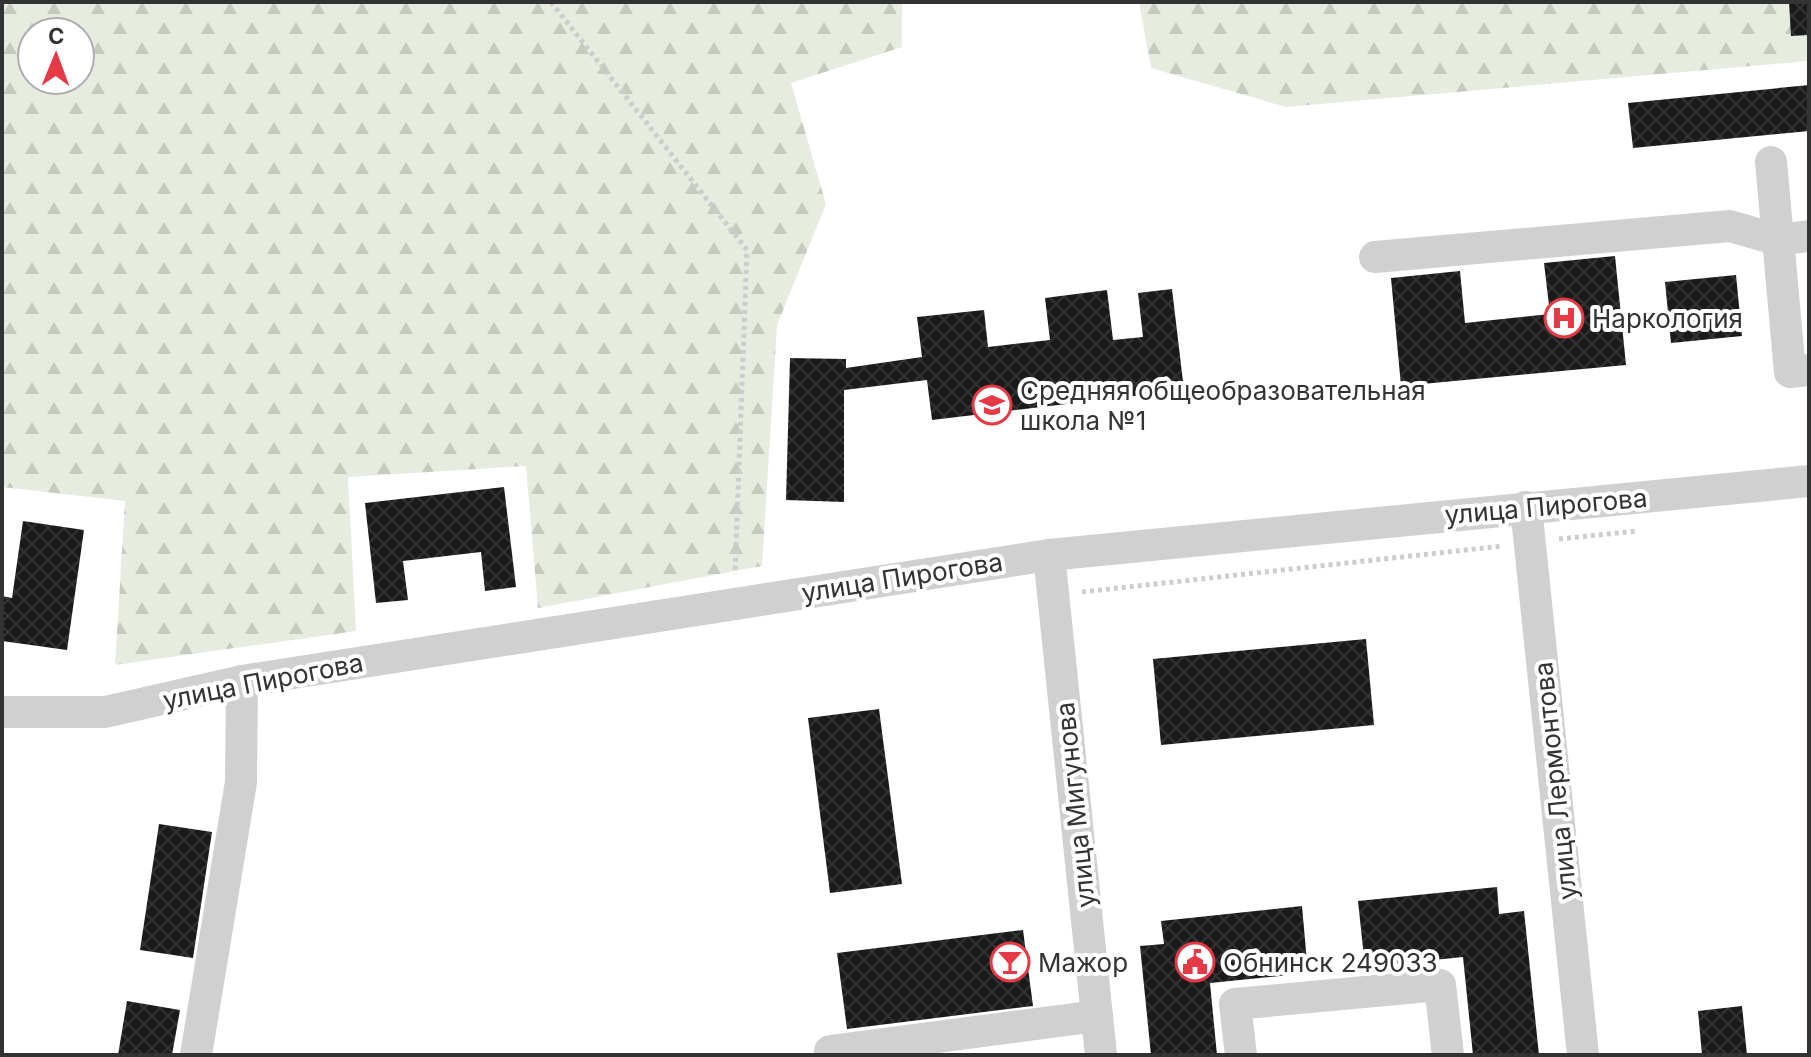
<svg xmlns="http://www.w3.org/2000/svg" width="1811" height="1057" font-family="Inter,sans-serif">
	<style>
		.forest { fill: url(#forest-firs); fill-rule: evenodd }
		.building { fill: url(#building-cross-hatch) }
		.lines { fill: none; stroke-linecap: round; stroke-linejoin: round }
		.path { stroke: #cdcdcd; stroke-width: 5; stroke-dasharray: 4 4; stroke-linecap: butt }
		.minor { stroke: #d0d0d0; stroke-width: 32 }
		.labels { text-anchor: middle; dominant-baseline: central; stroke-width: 8; stroke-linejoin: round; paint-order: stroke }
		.poi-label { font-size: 26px; fill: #333; stroke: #fff; text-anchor: start }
		.street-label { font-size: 26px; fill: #333; stroke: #fff }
	</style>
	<defs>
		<pattern id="forest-firs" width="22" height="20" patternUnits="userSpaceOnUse" patternTransform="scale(2)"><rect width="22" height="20" fill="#e6ecdf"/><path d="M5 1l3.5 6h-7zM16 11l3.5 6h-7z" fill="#c6cbc0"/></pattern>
		<pattern id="building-cross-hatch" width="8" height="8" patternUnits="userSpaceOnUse" patternTransform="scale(2)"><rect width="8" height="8" fill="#1a1a1a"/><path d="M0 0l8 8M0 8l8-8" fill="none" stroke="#333"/></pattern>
	</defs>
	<rect width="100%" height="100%" fill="#fff"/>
	<g class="forest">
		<path d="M2 2H902V47L791 83 826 204 777 325 762 566 538 608 526 466 348 477 356 631 115 665 125 501 2 487ZM32 32H80V80H32Z"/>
		<path d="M1139 2H1809V61L1286 107 1151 68Z"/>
	</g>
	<g class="building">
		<path d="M1789 2H1809V35L1791 36Z"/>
		<path d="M1809 85V131L1633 148 1628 103Z"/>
		<path d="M1615 256 1626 365 1401 386 1391 278 1460 271 1465 323 1550 314 1544 263Z"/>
		<path d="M1736 275 1742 336 1671 343 1665 282Z"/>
		<path d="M1172 289 1184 390 932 420 927 380 844 390V502L786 500 790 358 846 359V368L922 357 917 317 984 310 988 347 1050 340 1045 298 1107 290 1113 340 1143 337 1138 293Z"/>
		<path d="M504 487 516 587 485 591 481 552 403 561 408 600 376 603 365 503Z"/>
		<path d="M23 521 84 530 67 650 2 641V596L12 598Z"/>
		<path d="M1366 639 1374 725 1161 745 1153 659Z"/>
		<path d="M879 709 902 884 830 893 808 718Z"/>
		<path d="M159 824 212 832 193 958 140 950Z"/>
		<path d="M1497 887 1499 914 1524 911 1539 1055H1473L1463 957 1365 967 1358 901Z"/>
		<path d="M1302 906 1308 973 1210 983 1217 1055H1151L1140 946 1164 944 1161 921Z"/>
		<path d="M1023 930 1033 1006 847 1029 837 953Z"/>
		<path d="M127 1001 180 1010 172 1055H118Z"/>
		<path d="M1742 1006 1747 1055H1702L1698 1011Z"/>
	</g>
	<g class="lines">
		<g class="path">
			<path d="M551 2 747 250 735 574"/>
			<path d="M1559 539 1637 531"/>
			<path d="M1082 592 1502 546"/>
		</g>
		<g class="minor">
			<path d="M1771 162 1790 372 1809 370"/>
			<path d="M1375 257 1730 226 1778 240 1809 236"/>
			<path d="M1526 507 1583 1055"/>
			<path d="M1049 555 1101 1055"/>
			<path d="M2 712H105L242 681 1049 555 1809 481"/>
			<path d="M196 1055 241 782 242 681"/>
			<path d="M830 1055V1051L1097 1016"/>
			<path d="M1241 1055 1235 1004 1440 985 1448 1055"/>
		</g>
	</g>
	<defs>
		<symbol id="hospital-ring" viewBox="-11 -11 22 22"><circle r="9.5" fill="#fff" stroke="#e63946" stroke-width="1.5"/><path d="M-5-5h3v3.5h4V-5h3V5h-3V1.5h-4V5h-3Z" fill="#e63946"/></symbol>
		<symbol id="school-ring" viewBox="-11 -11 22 22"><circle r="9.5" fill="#fff" stroke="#e63946" stroke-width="1.5"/><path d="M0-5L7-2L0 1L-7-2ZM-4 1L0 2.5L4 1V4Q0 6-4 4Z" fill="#e63946"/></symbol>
		<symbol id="bar-ring" viewBox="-11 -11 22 22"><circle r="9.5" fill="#fff" stroke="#e63946" stroke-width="1.5"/><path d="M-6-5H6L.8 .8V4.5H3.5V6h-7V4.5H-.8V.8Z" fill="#e63946"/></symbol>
		<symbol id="civic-ring" viewBox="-11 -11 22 22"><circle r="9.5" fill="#fff" stroke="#e63946" stroke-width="1.5"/><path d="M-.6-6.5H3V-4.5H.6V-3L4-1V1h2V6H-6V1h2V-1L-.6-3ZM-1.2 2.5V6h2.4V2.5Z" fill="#e63946"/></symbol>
	</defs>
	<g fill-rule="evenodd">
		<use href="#hospital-ring" x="1542" y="296" width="44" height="44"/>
		<use href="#school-ring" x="970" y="383" width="44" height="44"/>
		<use href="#bar-ring" x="988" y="940" width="44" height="44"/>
		<use href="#civic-ring" x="1173" y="940" width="44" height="44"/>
	</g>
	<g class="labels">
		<g class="poi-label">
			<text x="1592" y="318">Наркология</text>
			<text x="1020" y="390">Средняя общеобразовательная<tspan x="1020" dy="30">школа №1</tspan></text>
			<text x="1038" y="962">Мажор</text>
			<text x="1223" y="962">Обнинск 249033</text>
		</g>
		<g class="street-label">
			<text transform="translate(1546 506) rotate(-5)">улица Пирогова</text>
			<text transform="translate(902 577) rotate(-9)">улица Пирогова</text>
			<text transform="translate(263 681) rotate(-11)">улица Пирогова</text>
			<text transform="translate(1555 781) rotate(-96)">улица Лермонтова</text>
			<text transform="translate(1075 805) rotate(-96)">улица Мигунова</text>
		</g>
	</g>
	<rect width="1811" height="1057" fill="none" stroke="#333333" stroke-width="8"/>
	<g transform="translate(56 56) rotate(1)"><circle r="38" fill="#ffffff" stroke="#adadad" stroke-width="2"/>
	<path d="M0-6L14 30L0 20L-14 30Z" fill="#e63946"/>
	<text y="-12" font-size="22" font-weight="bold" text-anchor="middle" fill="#333333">С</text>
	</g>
</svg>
